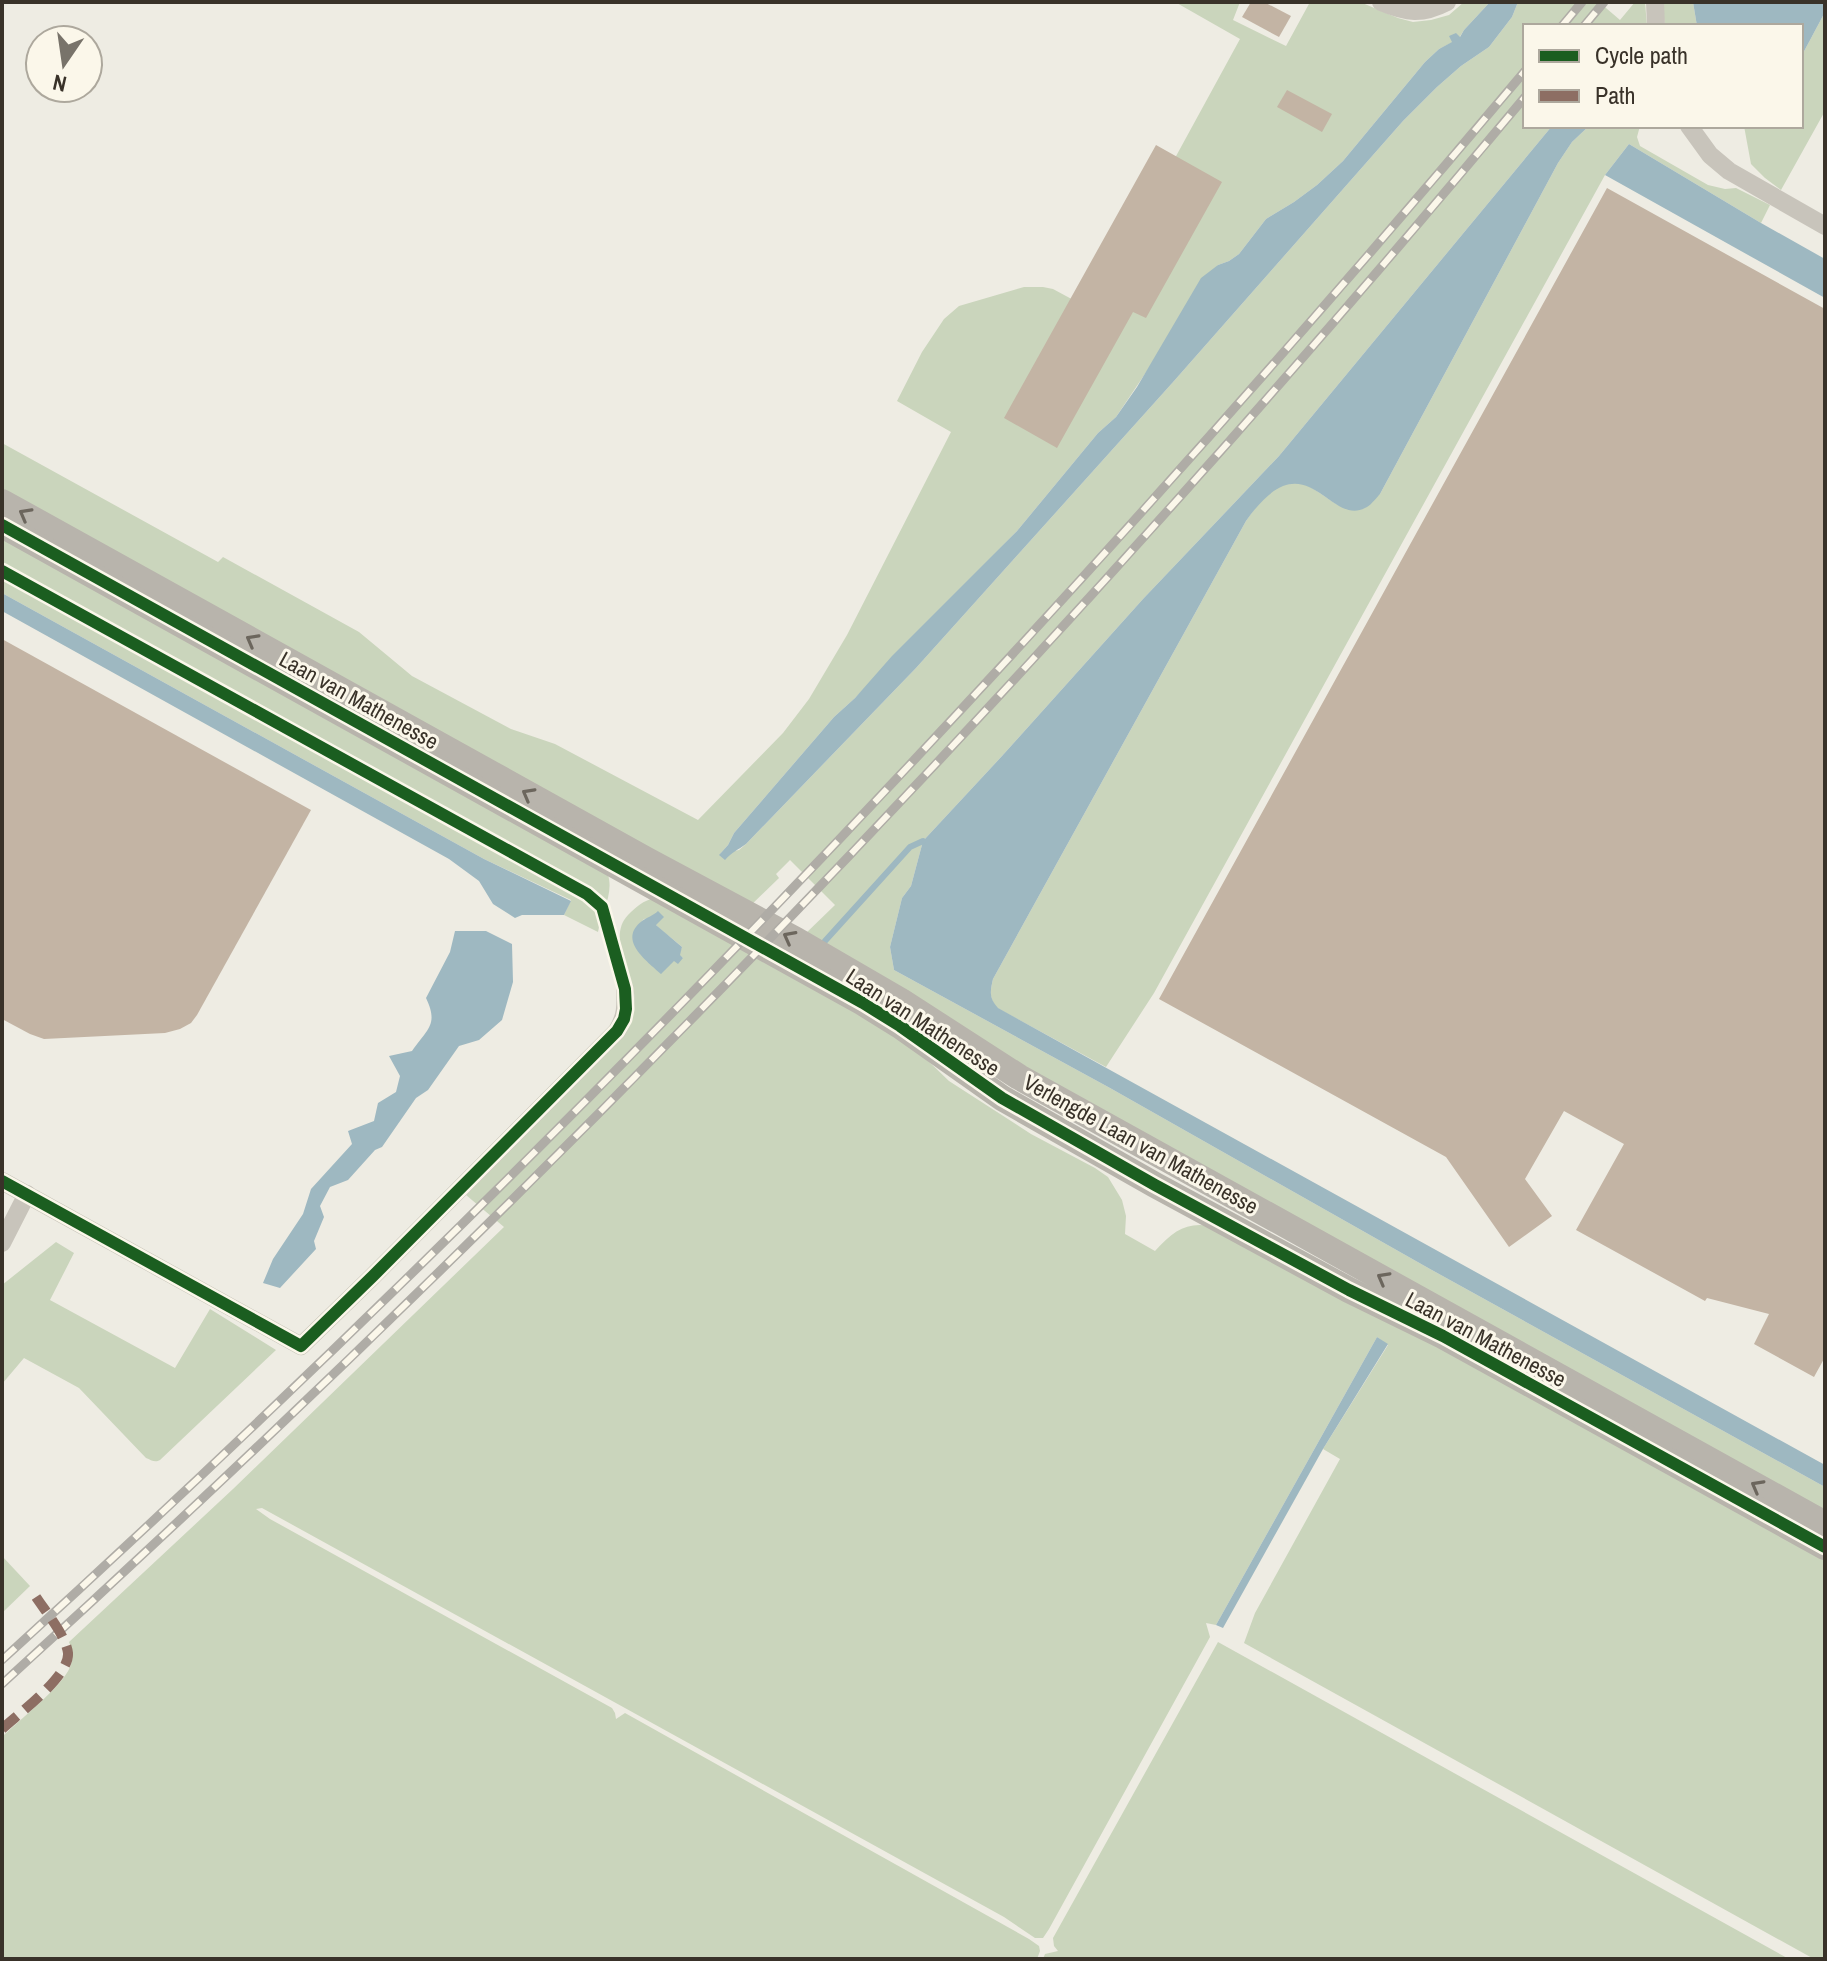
<svg xmlns="http://www.w3.org/2000/svg" width="1827" height="1961" font-family="'Archivo Narrow',sans-serif">
	<style>
		.green { fill: #cad5bc; fill-rule: evenodd }
		.water { fill: #9eb8c1 }
		.lines { fill: none; stroke-linecap: round; stroke-linejoin: round }
		.stream { stroke: #9eb8c1; stroke-width: 6 }
		.building { fill: #c3b4a4 }
		.street { stroke: #c8c4bb; stroke-width: 18 }
		.secondary { stroke: #b8b4ac; stroke-width: 26 }
		.rail-casing { stroke: #afaca6; stroke-width: 9 }
		.rail { stroke: #fbf7ea; stroke-width: 6; stroke-dasharray: 18; stroke-linecap: butt }
		.quiet { stroke: #8d6e63; stroke-width: 10; stroke-dasharray: 20 10; stroke-linecap: butt }
		.cycleway-casing { stroke: #fbf7ea; stroke-width: 17 }
		.cycleway { stroke: #1b5e20; stroke-width: 12 }
		.oneway { stroke: #6c665d }
		.labels { text-anchor: middle; dominant-baseline: central; stroke-width: 6; stroke-linejoin: round; paint-order: stroke }
		.street-label { font-size: 22px; fill: #393229; stroke: #fbf7ea }
	</style>
	<rect width="100%" height="100%" fill="#eeece3"/>
	<g class="green">
		<path d="M1175 2H1240L1233 20 1286 46 1310 2H1360L1398 18 1413 22 1431 20 1449 15 1464 2H1490L1464 30 1459 38 1450 37 1453 42 1439 49 1425 62 1343 161 1317 185 1294 202 1266 219 1239 254 1229 261 1218 265 1116 417 1098 433 1017 531 855 698 834 717 734 833 728 845 720 854 739 850 746 844 916 668 1174 381 1403 121 1437 87 1461 66 1489 47 1512 17 1518 2H1599L1620 20 1635 2H1645L1647 26H1525V126H1552L1279 456 1143 599 1002 756 923 841 911 886 902 898 890 947 894 970 1110 1088 1430 1269 1825 1487V1518L1037 1081 802 937 835 905 790 860 776 874 779 878 748 908 2 493V443L218 562 223 557 359 632 412 676 511 729 555 744 698 820 783 733 809 699 847 635 951 432 897 401 922 352 944 319 959 306 1024 287H1043L1053 289 1092 310 1240 39Z"/>
		<path d="M1662 2H1693L1697 26H1665Z"/>
		<path d="M1825 12V111L1781 190 1765 178 1751 164 1744 126H1801V57Z"/>
		<path d="M1589 126H1640L1637 137 1640 146 1708 185 1725 189 1736 188 1770 205 1761 223 1629 144 1605 175 1154 993 1106 1067 997 1008C989 998 990 992 993 979L1246 521C1259 502 1277 477 1304 484 1313 487 1329 500 1338 505L1380 494 1558 163 1572 142Z"/>
		<path d="M2 532 608 875C614 894 601 913 598 932L564 915 571 900 484 859 2 593Z"/>
		<path d="M654 898 894 1028 949 1081 1031 1134 1095 1168 1108 1177 1122 1200 1126 1216 1125 1234 1155 1251C1176 1228 1189 1220 1220 1228L1825 1557V1959H1814L1244 1643 1255 1613 1340 1459 1323 1449 1388 1345 1377 1337 1216 1625 1206 1623 1210 1637 1049 1929 1043 1938H1035L1004 1917 262 1508 256 1509 270 1519 612 1708 615 1713 616 1719 625 1713 1029 1939 1039 1946 1040 1951 1037 1959H2V1737C18 1721 63 1686 70 1667 74 1658 72 1650 69 1642L233 1489 504 1227 466 1195 633 1011C634 1005 635 999 634 993 630 969 608 936 628 915 637 906 643 901 654 898ZM650 918C658 929 671 937 682 947L679 955 683 958 674 960 633 935 636 928 644 919Z"/>
		<path d="M56 1242 74 1253 50 1300 175 1368 210 1309 276 1350 160 1460C155 1463 151 1460 146 1458L79 1388 24 1358 2 1384V1285Z"/>
		<path d="M2 1556 30 1586 2 1613Z"/>
		<path d="M1218 1642 1789 1959H1043L1045 1954 1058 1951 1054 1946 1053 1938Z"/>
	</g>
	<g class="water">
		<path d="M1490 2H1518L1512 17 1489 47 1461 66 1437 87 1403 121 1174 381 916 668 746 844C738 850 732 852 725 860L719 855 728 845 734 833 834 717 855 698 892 656 1017 531 1098 433 1116 417 1137 387 1201 278 1218 265 1229 261 1239 254 1266 219 1294 202 1317 185 1343 161 1425 62 1439 49 1452 42 1449 36 1456 33 1460 37 1464 30Z"/>
		<path d="M1693 2H1825V12L1801 57V26H1697Z"/>
		<path d="M1552 126H1589L1572 142 1558 163 1380 494C1377 497 1372 504 1367 507 1328 530 1307 434 1246 521L993 979C990 992 989 998 998 1008L1825 1465V1487L1430 1269 1110 1088 894 970 890 947 902 898 911 886 923 841 1002 756 1143 599 1279 456Z"/>
		<path d="M1629 144 1761 223 1825 259V298L1605 175Z"/>
		<path d="M2 593 484 859 571 901 564 915H522L515 918 493 904 479 881 449 859 2 611Z"/>
		<path d="M658 911 664 917 656 925 682 947 680 955 683 958 678 964 674 961 661 974C647 961 617 940 642 921 647 917 653 916 658 911Z"/>
		<path d="M455 931H486L512 944 513 982 502 1020 479 1040 459 1046 428 1090 416 1098 382 1147 375 1150 348 1180 330 1187 320 1206 324 1217 314 1241 316 1249 280 1288 263 1283 273 1259 303 1214 311 1189 352 1144 348 1131 374 1121 378 1103 396 1092 400 1076 389 1056 412 1051C427 1029 439 1025 426 998L450 952Z"/>
		<path d="M1377 1337 1388 1344 1323 1449 1223 1628 1216 1625Z"/>
	</g>
	<g class="lines">
		<path class="stream" d="M825 941 910 847 923 841"/>
	</g>
	<g class="building">
		<path d="M1251 2H1264L1291 16 1279 37 1242 17Z"/>
		<path d="M1287 90 1332 114 1322 132 1277 107Z"/>
		<path d="M1156 145 1222 182 1146 318 1133 312 1057 448 1004 418Z"/>
		<path d="M1607 188 1825 309V1357L1814 1377 1754 1344 1769 1314 1707 1298 1705 1301 1576 1230 1624 1144 1564 1111 1525 1179 1552 1216 1509 1247 1446 1157 1159 999Z"/>
		<path d="M2 639 311 810 197 1015 191 1023 180 1029 165 1033 44 1039 30 1034 2 1019Z"/>
	</g>
	<g class="lines">
		<g class="street">
			<path d="M1381 2C1407 13 1422 15 1447 2"/>
			<path d="M1655 2 1656 26"/>
			<path d="M1689 126 1710 155 1729 171 1825 226"/>
			<path d="M2 1181 301 1346 373 1276 617 1031C626 1016 626 1006 625 989"/>
			<path d="M2 1243 27 1194"/>
		</g>
		<g class="secondary">
			<path d="M2 502 647 860 796 940 901 1001 1019 1077 1825 1524"/>
			<path d="M2 525 863 1003 900 1026 1002 1098 1155 1185 1349 1290 1443 1336 1825 1547"/>
		</g>
		<defs>
			<g id="rail">
				<path d="M1562 26 1582 2"/>
				<path d="M1584 26 1604 2"/>
				<path d="M2 1660C546 1165 1052 634 1525 71"/>
				<path d="M2 1684C545 1190 1055 661 1525 97"/>
			</g>
		</defs>
		<use href="#rail" class="rail-casing"/>
		<use href="#rail" class="rail"/>
		<path class="quiet" d="M2 1729C18 1714 70 1676 68 1653 66 1636 46 1612 36 1597"/>
		<defs>
			<g id="cycleway">
				<path d="M2 525 863 1003 900 1026 1002 1098 1155 1185 1349 1290 1443 1336 1825 1547"/>
				<path d="M2 571 587 894 602 907 625 989 626 1009 624 1019 617 1031 373 1276 301 1346 2 1181"/>
			</g>
		</defs>
		<use href="#cycleway" class="cycleway-casing"/>
		<use href="#cycleway" class="cycleway"/>
	</g>
	<defs><path id="oneway-chevron" d="M-2-3.5L2.5 0L-2 3.5" fill="none" stroke-width="1.6" stroke-linecap="round" stroke-linejoin="round" transform="scale(2)"/></defs>
	<g class="oneway">
		<use href="#oneway-chevron" transform="translate(25 514) rotate(-151)"/>
		<use href="#oneway-chevron" transform="translate(252 640) rotate(-151)"/>
		<use href="#oneway-chevron" transform="translate(528 794) rotate(-151)"/>
		<use href="#oneway-chevron" transform="translate(789 937) rotate(-152)"/>
		<use href="#oneway-chevron" transform="translate(1383 1278) rotate(-151)"/>
		<use href="#oneway-chevron" transform="translate(1757 1486) rotate(-151)"/>
	</g>
	<g class="labels">
		<g class="street-label">
			<text transform="translate(359 700) rotate(29)">Laan van Mathenesse</text>
			<text transform="translate(923 1022) rotate(33)">Laan van Mathenesse</text>
			<text transform="translate(1141 1144) rotate(29)">Verlengde Laan van Mathenesse</text>
			<text transform="translate(1486 1339) rotate(28)">Laan van Mathenesse</text>
		</g>
	</g>
	<rect width="1827" height="1961" fill="none" stroke="#393229" stroke-width="8"/>
	<rect x="1523" y="24" width="280" height="104" fill="#fbf7ea" stroke="#ada89d" stroke-width="2"/>
	<rect x="1539" y="50" width="40" height="12" fill="#1b5e20" stroke="#ada89d" stroke-width="2"/>
	<text x="1595" y="64" font-size="24" fill="#393229">Cycle path</text>
	<rect x="1539" y="90" width="40" height="12" fill="#8d6e63" stroke="#ada89d" stroke-width="2"/>
	<text x="1595" y="104" font-size="24" fill="#393229">Path</text>
	<g transform="translate(64 64) rotate(193)"><circle r="38" fill="#fbf7ea" stroke="#ada89d" stroke-width="2"/>
	<path d="M0-6L14 30L0 20L-14 30Z" fill="#78736a"/>
	<text y="-12" font-size="22" font-weight="bold" text-anchor="middle" fill="#393229">N</text>
	</g>
</svg>
